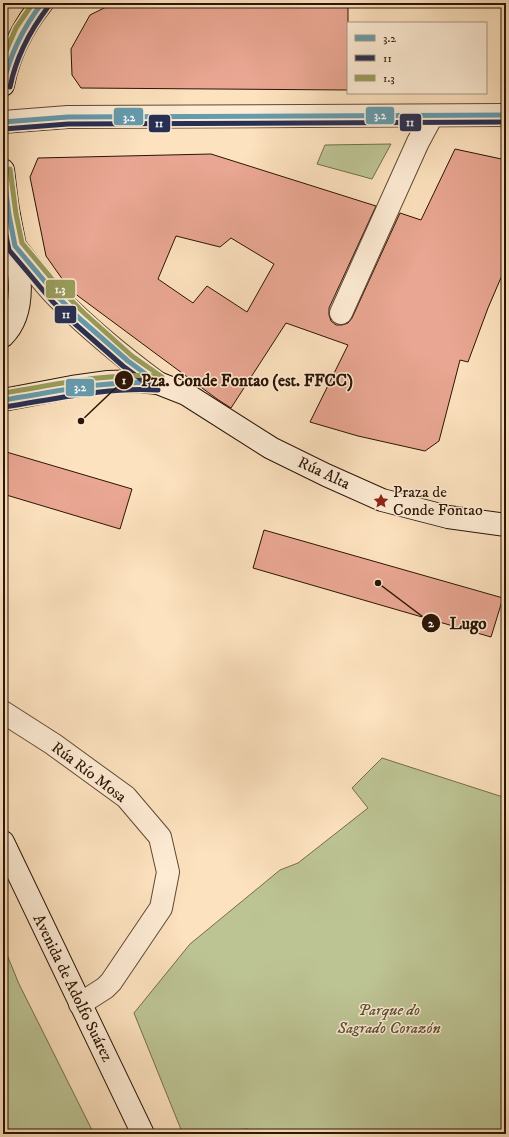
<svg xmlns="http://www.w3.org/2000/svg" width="509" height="1137" font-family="'IM FELL DW Pica',serif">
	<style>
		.green { fill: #bdc494; stroke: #746c4c }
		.building { fill: #e9a692; stroke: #2b1404; fill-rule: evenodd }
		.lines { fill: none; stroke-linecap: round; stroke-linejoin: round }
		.street-casing { stroke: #604833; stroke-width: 24 }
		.secondary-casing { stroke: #2b1404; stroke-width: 24 }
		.street { stroke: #feecd5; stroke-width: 22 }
		.secondary { stroke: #feecd5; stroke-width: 22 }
		.bus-1-casing { stroke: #feecd5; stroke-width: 8 }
		.bus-2-casing { stroke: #feecd5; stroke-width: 8 }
		.bus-3-casing { stroke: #feecd5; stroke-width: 8 }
		.bus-1 { stroke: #659bad; stroke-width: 5 }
		.bus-2 { stroke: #272f53; stroke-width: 5 }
		.bus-3 { stroke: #999c5a; stroke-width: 5 }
		.labels { text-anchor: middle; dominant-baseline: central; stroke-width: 3; stroke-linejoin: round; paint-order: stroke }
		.street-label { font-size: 16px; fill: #2b1404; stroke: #feecd5 }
		.poi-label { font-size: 16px; fill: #2b1404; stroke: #feecd5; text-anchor: start }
		.park-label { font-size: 16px; font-style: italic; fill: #5e5236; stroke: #feecd5 }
		.leader { fill: none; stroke: #2b1404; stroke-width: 1.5 }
		.callout-dot { fill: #2b1404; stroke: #feecd5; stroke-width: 1.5 }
		.mark-label { font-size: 12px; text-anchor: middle; font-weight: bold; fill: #fff }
		.callout-label { font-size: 17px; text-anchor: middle; font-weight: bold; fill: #2b1404; stroke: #feecd5; stroke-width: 3; stroke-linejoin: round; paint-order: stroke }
		.line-badge { stroke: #feecd5; stroke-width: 1.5 }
		.badge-label { font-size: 11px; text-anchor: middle; font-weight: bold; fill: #fff }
	</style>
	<rect width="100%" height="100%" fill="#fde2bf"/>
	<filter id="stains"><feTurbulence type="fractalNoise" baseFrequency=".005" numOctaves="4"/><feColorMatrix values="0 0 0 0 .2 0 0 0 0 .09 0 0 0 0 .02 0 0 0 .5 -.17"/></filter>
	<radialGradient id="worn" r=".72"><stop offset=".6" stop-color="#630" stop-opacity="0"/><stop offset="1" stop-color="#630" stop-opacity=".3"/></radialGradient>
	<g class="green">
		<path d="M391 144 372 179 317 164 325 145Z"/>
		<path d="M382 758 506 798V1134H254L248 1129 182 1132 134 1013 190 944 280 870 298 863 368 808 352 788Z"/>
		<path d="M3 945 19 984 94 1134H3Z"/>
	</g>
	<g class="building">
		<path d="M114 3H348V90L81 88 72 75 71 49 90 15Z"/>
		<path d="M455 149 506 160V266L488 308 468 362 460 360 439 441 425 451 358 436 310 422 348 345 286 323 231 408 217 399 70 290 46 256 30 177 38 158 211 154 376 206 329 308V315L331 321 336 325H342L348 323 352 318 400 213 421 220ZM176 236 220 247 231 238 274 264 247 312 207 286 193 303 158 279Z"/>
		<path d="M3 451 132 489 120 529 3 494Z"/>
		<path d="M264 530 503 598 491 637 253 568Z"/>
	</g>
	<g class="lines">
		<defs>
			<g id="street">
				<path d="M3 122 68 117 506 115"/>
				<path d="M15 246C29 264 42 282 58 298 89 329 123 357 158 383"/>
				<path d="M341 313 418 142 432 116"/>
				<path d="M3 712 53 744 126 797 160 837 168 872 161 908 111 982 105 988 80 1004"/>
			</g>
			<g id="secondary">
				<path d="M3 85C9 53 22 28 42 3"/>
				<path d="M3 170C5 185 6 200 9 215 15 251 33 307 3 336"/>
				<path d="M3 400 72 387 108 382 138 381 158 383 186 394 271 448 326 475 382 500 448 517 506 525"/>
				<path d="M3 842 143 1134"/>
			</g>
		</defs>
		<use href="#street" class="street-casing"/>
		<use href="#secondary" class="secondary-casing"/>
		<use href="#street" class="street"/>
		<use href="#secondary" class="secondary"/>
		<defs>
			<g id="bus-1">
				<path d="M3 85C10 54 23 28 42 3"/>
				<path d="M3 122 68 117 506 115"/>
				<path d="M3 170 9 215 15 246 57 296 79 318 128 361 158 383"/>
				<path d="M3 400C56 392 104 380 158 383"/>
			</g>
			<g id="bus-2">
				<path d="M10 87C16 57 29 32 48 7"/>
				<path d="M4 129 68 124 506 122"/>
				<path d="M3 221 9 250 52 301 74 323 123 366 154 389"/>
				<path d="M4 407C56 399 105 387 158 390"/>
			</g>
			<g id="bus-3">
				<path d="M3 58 16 28 33 3"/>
				<path d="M10 169 16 214 22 243 62 291 84 313 132 356 162 377"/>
				<path d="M3 393C56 385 104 373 158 376"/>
			</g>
		</defs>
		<use href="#bus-1" class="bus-1-casing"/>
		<use href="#bus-2" class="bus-2-casing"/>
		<use href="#bus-3" class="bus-3-casing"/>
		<use href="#bus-1" class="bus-1"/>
		<use href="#bus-2" class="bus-2"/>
		<use href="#bus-3" class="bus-3"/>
	</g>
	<defs>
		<symbol id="sight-bare" viewBox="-9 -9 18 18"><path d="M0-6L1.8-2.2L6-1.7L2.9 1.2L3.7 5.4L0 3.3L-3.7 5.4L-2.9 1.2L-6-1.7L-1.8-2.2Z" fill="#8f2418" stroke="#feecd5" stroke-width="2.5" paint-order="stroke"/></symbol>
	</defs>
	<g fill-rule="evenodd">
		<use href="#sight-bare" x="370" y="490" width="22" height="22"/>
	</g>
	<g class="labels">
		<g class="street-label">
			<text transform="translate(324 473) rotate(25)">Rúa Alta</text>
			<text transform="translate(89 772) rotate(37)">Rúa Río Mosa</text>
			<text transform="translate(73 988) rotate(64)">Avenida de Adolfo Suárez</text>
		</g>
		<g class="poi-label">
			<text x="393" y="492">Praza de<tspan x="393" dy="18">Conde Fontao</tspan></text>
		</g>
		<g class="park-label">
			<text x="389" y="1010">Parque do<tspan x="389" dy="18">Sagrado Corazón</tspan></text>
		</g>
	</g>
	<path class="leader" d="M81 421L124 380M378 583L431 623"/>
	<g class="callout-dot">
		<circle cx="81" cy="421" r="4"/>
		<circle cx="378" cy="583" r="4"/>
		<circle cx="124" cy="380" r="10"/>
		<circle cx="431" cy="623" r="10"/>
	</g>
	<g class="mark-label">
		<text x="124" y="384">1</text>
		<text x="431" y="627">2</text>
	</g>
	<g class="callout-label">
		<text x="247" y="386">Pza. Conde Fontao (est. FFCC)</text>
		<text x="468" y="629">Lugo</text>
	</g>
	<g class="line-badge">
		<rect x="365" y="106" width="30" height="19" rx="4" fill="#659bad"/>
		<rect x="113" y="107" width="31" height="19" rx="4" fill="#659bad"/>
		<rect x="399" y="113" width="23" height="19" rx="4" fill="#272f53"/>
		<rect x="148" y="114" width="23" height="19" rx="4" fill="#272f53"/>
		<rect x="45" y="279" width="31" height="20" rx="4" fill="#999c5a"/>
		<rect x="54" y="305" width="23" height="19" rx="4" fill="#272f53"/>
		<rect x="65" y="378" width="30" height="19" rx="4" fill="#659bad"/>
	</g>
	<g class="badge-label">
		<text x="380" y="119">3.2</text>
		<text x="129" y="121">3.2</text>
		<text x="410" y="126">11</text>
		<text x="159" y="127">11</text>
		<text x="60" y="293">1.3</text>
		<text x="66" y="318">11</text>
		<text x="80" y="391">3.2</text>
	</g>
	<rect width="509" height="1137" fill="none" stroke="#fde2bf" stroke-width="16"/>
	<rect x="4" y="4" width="501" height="1129" fill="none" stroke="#2b1404" stroke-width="2"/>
	<rect x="8" y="8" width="493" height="1121" fill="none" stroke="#2b1404"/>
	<rect x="347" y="22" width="140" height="72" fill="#feecd5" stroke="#aa9681"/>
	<rect x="355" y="35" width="20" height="6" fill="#659bad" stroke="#aa9681"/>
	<text x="383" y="42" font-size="12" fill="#2b1404">3.2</text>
	<rect x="355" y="55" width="20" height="6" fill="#272f53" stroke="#aa9681"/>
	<text x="383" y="62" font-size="12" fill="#2b1404">11</text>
	<rect x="355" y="75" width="20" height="6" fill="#999c5a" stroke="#aa9681"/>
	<text x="383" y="82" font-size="12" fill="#2b1404">1.3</text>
	<rect width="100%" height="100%" filter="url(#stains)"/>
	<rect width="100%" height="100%" fill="url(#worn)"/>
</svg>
